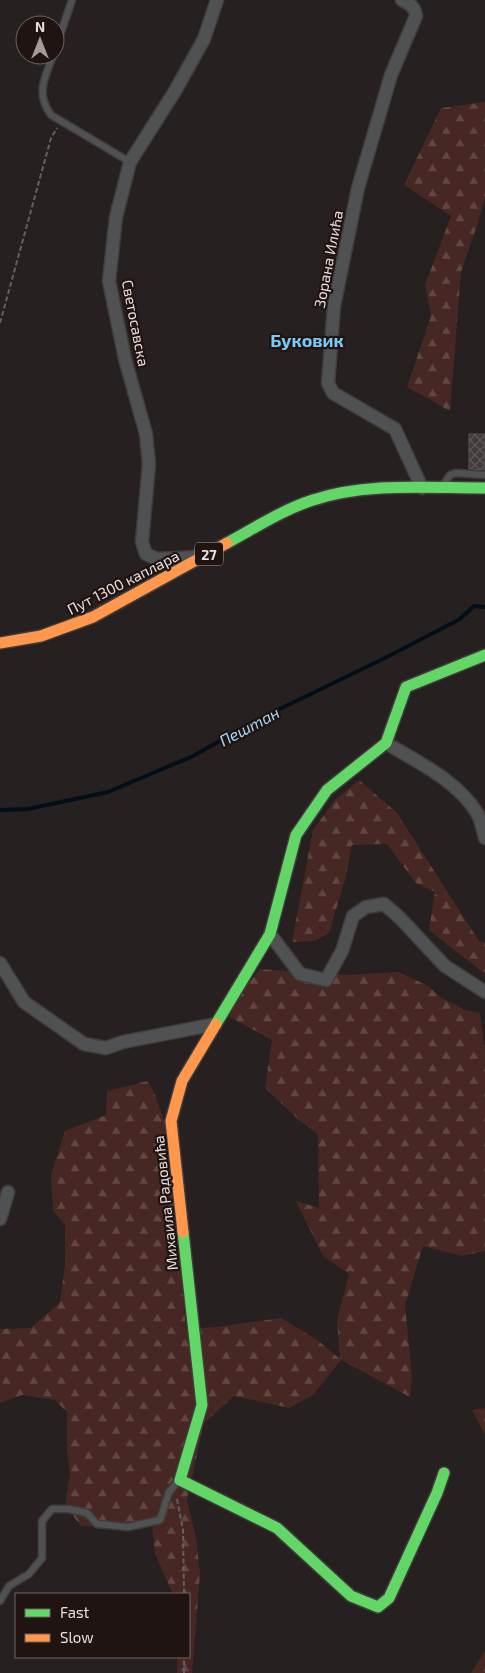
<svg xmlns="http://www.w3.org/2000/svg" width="485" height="1673" font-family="'Exo 2',sans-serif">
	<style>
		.forest { fill: url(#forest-firs) }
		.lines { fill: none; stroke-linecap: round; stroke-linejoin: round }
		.stream { stroke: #030f18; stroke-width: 4 }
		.building { fill: url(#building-cross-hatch); stroke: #595352 }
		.lane-casing { stroke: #403c3b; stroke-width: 9 }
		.street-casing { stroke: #403c3b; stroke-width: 15 }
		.fast-casing { stroke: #403c3b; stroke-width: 14 }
		.slow-casing { stroke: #403c3b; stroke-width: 14 }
		.path { stroke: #616061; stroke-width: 2; stroke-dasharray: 5 2.5; stroke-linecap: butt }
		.lane { stroke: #505152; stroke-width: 6 }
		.street { stroke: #505152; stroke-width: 12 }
		.fast { stroke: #63d668; stroke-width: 11 }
		.slow { stroke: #ff974d; stroke-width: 11 }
		.labels { text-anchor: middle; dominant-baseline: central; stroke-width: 4.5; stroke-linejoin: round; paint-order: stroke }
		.shield { fill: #201412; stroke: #aca2a1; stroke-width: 1 }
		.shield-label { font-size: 14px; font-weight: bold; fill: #e8dfde }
		.street-label { font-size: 15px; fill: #e8dfde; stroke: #201412 }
		.water-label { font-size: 16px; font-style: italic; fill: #a3d8f6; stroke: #201412 }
		.quarter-label { font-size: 18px; font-weight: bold; fill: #79caf5; stroke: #201412 }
	</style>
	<defs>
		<pattern id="forest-firs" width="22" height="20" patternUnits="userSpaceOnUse" patternTransform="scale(1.25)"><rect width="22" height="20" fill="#472723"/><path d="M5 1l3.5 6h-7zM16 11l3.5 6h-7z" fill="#624642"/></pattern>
		<pattern id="building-cross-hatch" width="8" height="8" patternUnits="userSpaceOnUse" patternTransform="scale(1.25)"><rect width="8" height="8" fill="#413b3b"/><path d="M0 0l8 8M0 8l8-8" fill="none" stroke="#5c5757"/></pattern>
	</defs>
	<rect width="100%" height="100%" fill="#262020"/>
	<g class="forest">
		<path d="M485 102V197L478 223 461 272 450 411 407 387 431 316 425 285 451 216 404 185 441 108Z"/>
		<path d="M359 780 397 813 479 941 485 943V974L429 930 435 892 416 883 387 844 352 845 345 880 329 933 315 941 292 942 313 830 335 800Z"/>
		<path d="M260 969 346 975 399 972 428 986 440 997 465 1010 480 1013 485 1051V1251L462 1256 423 1246 405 1305 412 1376 410 1397 341 1360 313 1395 289 1408 234 1396 204 1423 187 1500 196 1538 200 1573 192 1673H177L178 1657H189V1594H173L155 1554 152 1525 134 1528 81 1526 65 1506 70 1474 67 1450V1412L55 1400 22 1395 0 1403V1329L31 1328 60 1302 65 1265V1225L53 1211 51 1175 65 1131 106 1115 107 1091 148 1081 155 1095 166 1126 186 1329 217 1327 281 1318 316 1339 340 1359 337 1320 349 1274 323 1256 296 1201 319 1208 318 1134 300 1121 265 1088 272 1040 224 1014Z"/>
		<path d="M485 1408V1435L472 1410Z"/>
		<path d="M485 1651V1673H471Z"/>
	</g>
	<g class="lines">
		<path class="stream" d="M0 810 28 809 108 792 193 756 257 720 387 657 460 619 474 606 485 607"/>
	</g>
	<path class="building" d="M469 434H485V470L469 469Z"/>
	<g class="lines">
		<defs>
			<g id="lane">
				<path d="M55 50 72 0"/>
				<path d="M53 55C45 79 35 92 51 115L130 162"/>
				<path d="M443 485 450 475 456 473 485 475"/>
				<path d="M0 1601 9 1586 29 1574 42 1558V1521L52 1509H69L87 1513 97 1524 128 1527 160 1520 169 1492 179 1480"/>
			</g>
			<g id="street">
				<path d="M402 0C410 4 415 7 416 16L391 75 358 188 334 306 328 383 333 393 395 429 422 488"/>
				<path d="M198 557 157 559 146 554 142 542 149 464 146 434 125 359 109 281 116 217 130 162 175 91 204 39 217 0"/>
				<path d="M386 743C417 762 457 780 477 813 481 820 483 830 485 838"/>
				<path d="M270 934 300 974 326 980 342 951 353 916 366 907 384 904 400 918 445 966 485 992"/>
				<path d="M0 963 24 1002 84 1044 106 1048 123 1042 216 1024"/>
				<path d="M0 1219 8 1192"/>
			</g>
			<g id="fast">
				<path d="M227 543C255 528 282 510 313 500 367 482 429 488 485 488"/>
				<path d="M216 1024 270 934 296 835 327 790 386 743 406 687 485 655"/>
				<path d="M183 1232 202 1405 180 1480 277 1528 351 1596 378 1607 389 1598 437 1493 444 1473"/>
			</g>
			<g id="slow">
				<path d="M0 643 41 636 93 617 227 543"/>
				<path d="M183 1232 171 1121 182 1081 216 1024"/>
			</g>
		</defs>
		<use href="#lane" class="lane-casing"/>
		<use href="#street" class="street-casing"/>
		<use href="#fast" class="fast-casing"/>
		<use href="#slow" class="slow-casing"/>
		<g class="path">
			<path d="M0 323 51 138 57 128"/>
			<path d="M177 1499 183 1530 184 1594"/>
			<path d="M184 1673V1657"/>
		</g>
		<use href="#lane" class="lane"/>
		<use href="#street" class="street"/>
		<use href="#fast" class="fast"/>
		<use href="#slow" class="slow"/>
	</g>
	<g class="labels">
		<rect class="shield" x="195" y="542.5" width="28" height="23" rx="4"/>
		<g class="shield-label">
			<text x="209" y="554">27</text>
		</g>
		<g class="street-label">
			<text transform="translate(328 259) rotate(-79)">Зорана Илића</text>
			<text transform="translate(136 323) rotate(79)">Светосавска</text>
			<text transform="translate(123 582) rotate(-27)">Пут 1300 каплара</text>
			<text transform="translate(165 1203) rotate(-96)">Михаила Радовића</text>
		</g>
		<g class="water-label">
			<text transform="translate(249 726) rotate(-28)">Пештан</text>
		</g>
		<g class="quarter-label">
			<text x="307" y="340">Буковик</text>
		</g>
	</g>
	<rect x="15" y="1593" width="175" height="65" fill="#201412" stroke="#706564"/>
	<rect x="25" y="1609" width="25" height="8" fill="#63d668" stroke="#706564"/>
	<text x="60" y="1618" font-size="15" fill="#e8dfde">Fast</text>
	<rect x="25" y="1634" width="25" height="8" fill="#ff974d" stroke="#706564"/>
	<text x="60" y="1643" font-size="15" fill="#e8dfde">Slow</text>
	<g transform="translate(40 40)"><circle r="24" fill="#201412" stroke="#706564"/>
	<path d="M0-4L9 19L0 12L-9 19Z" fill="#a49c9c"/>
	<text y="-8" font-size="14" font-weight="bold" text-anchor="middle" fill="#e8dfde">N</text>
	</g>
</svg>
